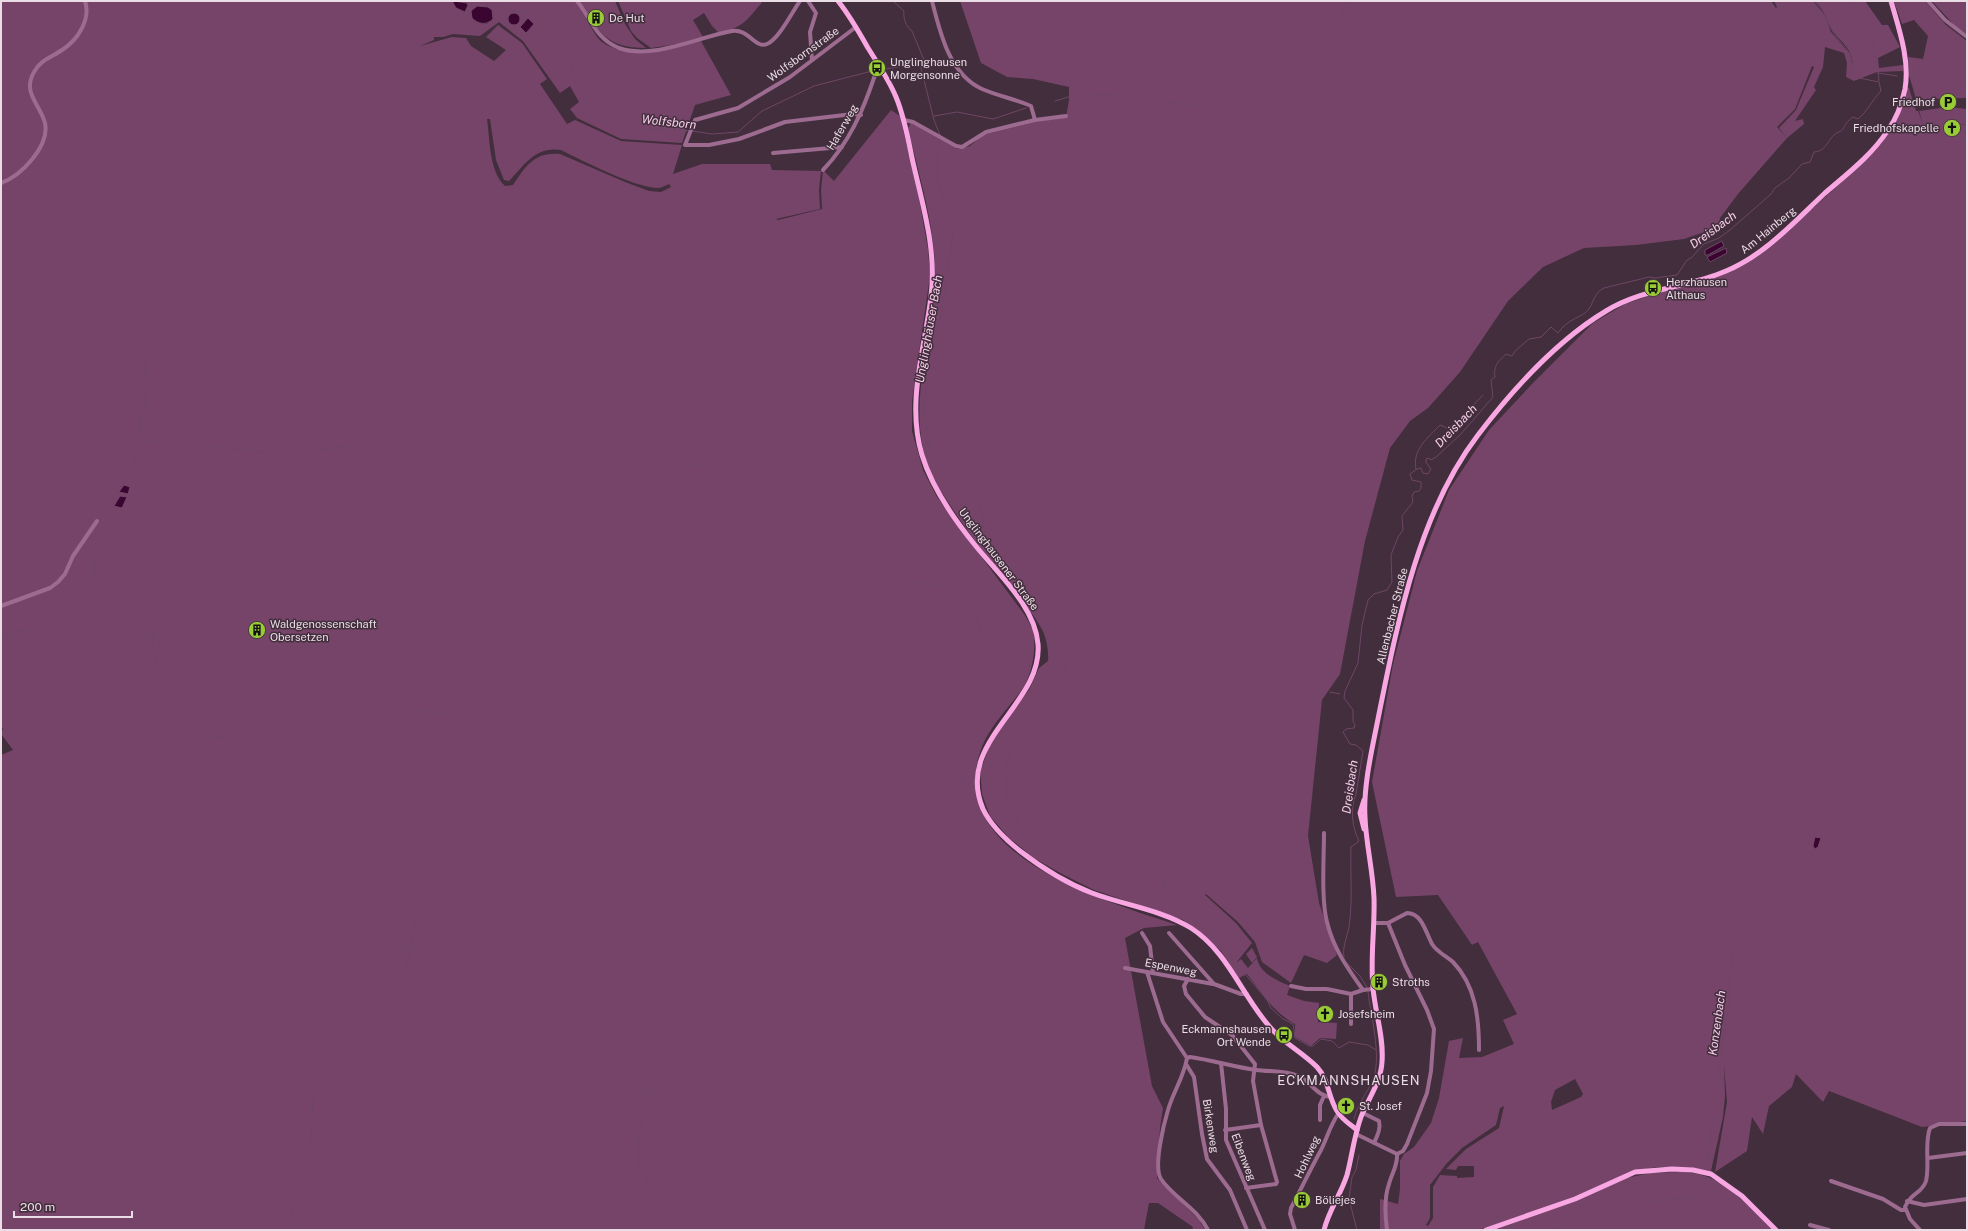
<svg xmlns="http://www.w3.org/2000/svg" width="1968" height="1231" font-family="'Public Sans',sans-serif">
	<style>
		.green { fill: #764469; fill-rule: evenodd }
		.water { fill: #3a0530; stroke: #6f4667 }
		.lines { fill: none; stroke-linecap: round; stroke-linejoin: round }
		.stream { stroke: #6f4667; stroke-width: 1 }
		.minor { stroke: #9d6b90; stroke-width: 4 }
		.major { stroke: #f9a7e3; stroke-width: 5 }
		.labels { text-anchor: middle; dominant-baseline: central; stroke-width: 3; stroke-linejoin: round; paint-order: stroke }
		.poi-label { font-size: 11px; fill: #eadde6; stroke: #422e3c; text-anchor: start }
		.street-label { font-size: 11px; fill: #eadde6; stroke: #422e3c }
		.water-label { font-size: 12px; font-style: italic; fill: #f9cfec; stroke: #422e3c }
		.quarter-label { font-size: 13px; letter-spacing: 1px; fill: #eadde6; stroke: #422e3c }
	</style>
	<rect width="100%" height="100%" fill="#422e3c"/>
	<g class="green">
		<path d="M1 1H454L453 3H467L461 1H575C582 10 595 37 602 42 629 61 672 47 701 41L731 95 695 105 682 143 621 139 577 118 570 109 579 102 570 86 560 93 523 41 499 22 480 36 453 34 443 37H434V40L420 46 452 37 466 38 471 46 494 61 506 50 486 37 498 25 522 43 547 79 540 84 567 124 575 120 621 141 682 145 673 174 702 164H770L772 170 821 171 819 189 820 209 776 219 778 220 822 209 821 190 823 170 834 181 891 110 900 116 918 193 928 249 930 276 912 401V431L923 470 937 497 1024 614C1027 619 1031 625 1033 630 1037 648 1032 676 1021 691 1009 707 993 723 984 742 935 853 1103 900 1177 925L1144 928 1125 938 1152 1086 1163 1108 1160 1128 1157 1178 1199 1220 1205 1230H1192L1193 1227 1158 1203H1149L1144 1230H1V755L13 750 1 734 3 729 1 726ZM483 7H488L487 24 478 22ZM487 119H490L496 160 504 180 509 181C525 164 536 146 561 150 583 161 634 187 657 188 661 188 665 186 669 184L671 187 661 192 649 191 625 182 560 154C534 152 526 166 513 185L505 186C489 171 490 140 487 119Z"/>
		<path d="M578 1H615L625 24 635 39 646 48C605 48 599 31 578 1Z"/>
		<path d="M618 1H763C747 20 744 27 719 33L712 26 704 13 693 20 703 37 678 44 651 48 637 38 631 31Z"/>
		<path d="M960 1H1771L1776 8 1777 7 1774 1H1813L1825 16 1831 32 1850 54 1853 68C1853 48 1843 45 1833 31 1825 20 1826 12 1815 1H1865L1882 25H1888L1900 47 1878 58 1879 68 1903 65V71L1877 72 1854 81 1846 77 1847 63 1844 53 1825 47 1823 67 1814 87 1816 90 1795 121 1803 119 1804 124 1787 138 1779 128 1796 110 1814 67 1812 66 1795 109 1777 127 1787 138 1738 194 1720 218 1719 227 1684 239 1636 245 1584 248 1543 267 1508 301 1460 372 1428 408 1410 421 1390 448 1365 541 1340 674 1322 700 1308 836 1319 903 1337 955 1327 963 1304 955 1291 983 1262 962 1255 942 1238 922 1206 894 1205 895 1236 923 1252 943 1236 963 1241 959 1248 968 1257 958C1259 973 1278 981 1290 986L1287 995 1304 1001 1319 1003 1318 1022 1337 1023 1336 1039 1320 1038 1311 1046 1295 1037V1024C1273 1012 1262 993 1247 974L1239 978 1221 951 1200 932 1183 920 1094 890 1062 874 1034 858 1008 837 990 816 982 794 981 781V770L991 741 1029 690 1039 668 1048 661C1049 650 1046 635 1040 626 1030 609 1017 593 1004 578 985 554 966 530 950 505 943 495 936 484 931 474 902 405 937 337 935 267 934 223 918 171 908 128L911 123 957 149 970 146 983 135 1035 122 1066 117 1069 100V87L1033 79 1007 77 981 63Z"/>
		<path d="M1894 1H1925L1946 25 1967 41V98L1929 99V105L1918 106 1909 75 1908 57 1923 59 1928 36 1914 20 1902 24Z"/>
		<path d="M1932 1H1967V34L1955 26Z"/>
		<path d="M1907 87 1909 88 1916 111H1918L1923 124 1919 111 1948 107 1967 109V125L1956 123V132L1957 124 1967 125V1121L1922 1127 1829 1091 1823 1102 1796 1074 1792 1087 1769 1106 1763 1134 1752 1117 1747 1151 1715 1172 1727 1102 1724 1065 1725 1096 1723 1117 1711 1171 1692 1168 1657 1167 1634 1171 1574 1198 1479 1230H1380V1199L1398 1204 1400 1189V1161L1404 1154 1414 1147 1431 1123 1439 1098 1449 1041 1463 1038 1459 1058 1482 1057 1514 1044 1503 1020 1517 1014 1478 942 1472 945 1438 895 1396 897 1372 782 1393 664 1417 571 1449 490 1489 430 1533 383 1593 323 1625 304 1664 291 1717 277 1744 265 1773 244 1833 190 1881 144 1898 118ZM1575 1079 1583 1094 1581 1097 1552 1110 1551 1102 1555 1090ZM1504 1106 1499 1128 1466 1149 1446 1169 1456 1170 1458 1166H1474V1177L1457 1178V1176L1440 1175 1433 1187V1218L1428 1226 1426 1225 1430 1218V1185L1447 1163 1462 1148 1496 1125 1500 1108Z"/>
		<path d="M1252 948 1257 957 1252 963 1246 954Z"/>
		<path d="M1649 1173C1664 1173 1683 1170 1698 1174 1727 1180 1753 1210 1774 1230H1495L1576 1200 1627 1178Z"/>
	</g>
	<g class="water">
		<path d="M454 1 467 3 468 5 465 12 456 8 453 3Z"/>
		<path d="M477 6 488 7 492 10 493 19C486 26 478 24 472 18L471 11Z"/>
		<circle cx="514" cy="19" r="6"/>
		<path d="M528 18 534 24 526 33 520 27Z"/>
		<path d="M1722 241 1724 246 1708 255H1705V250Z"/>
		<path d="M1726 248 1727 253 1710 262 1707 257Z"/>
		<path d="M124 485 130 487 128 494 119 492Z"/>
		<path d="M120 496 127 497 122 508 114 506Z"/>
		<path d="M1815 837 1821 838 1818 847 1815 849 1813 846Z"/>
	</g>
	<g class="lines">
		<g class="stream">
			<path d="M478 1 503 9 529 13 547 24 569 59 579 86 609 112 637 128 689 131"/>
			<path d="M893 1 904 11C903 18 906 27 912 31L924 60 920 64 934 120 940 135"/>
			<path d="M1848 1 1860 20"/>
			<path d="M1861 22 1874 43V48"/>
			<path d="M1875 54 1878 73"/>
			<path d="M1305 67 1331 35C1332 29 1334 28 1338 24 1342 17 1344 8 1346 1"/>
			<path d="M886 69 920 63"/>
			<path d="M1909 77C1926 73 1953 73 1967 85"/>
			<path d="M1879 81 1878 73 1897 76"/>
			<path d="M1055 101 1072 96 1075 101 1095 95 1129 96 1198 107 1204 106"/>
			<path d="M1210 104C1245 96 1265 92 1296 71"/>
			<path d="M934 116 957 112 993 119 1026 108"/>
			<path d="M692 131 712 134 738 132 762 111 814 86 876 70"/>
			<path d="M939 139 936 174 953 233 940 321 933 341 927 369 924 406 929 450 938 466 969 491 978 500 989 550 1040 618 1052 653 1055 655 1068 658 1063 676 1045 696 1033 722 1012 743 1004 774 1007 777V804C1019 813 1019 829 1028 839 1033 843 1062 853 1070 856 1071 862 1079 867 1085 869L1110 858 1165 876 1164 888 1170 886 1180 893 1182 904 1189 906 1187 910 1193 920 1200 925 1207 927 1221 945 1227 948 1236 967 1246 975 1267 1000 1271 1008 1283 1019 1293 1024 1295 1038 1309 1046H1313L1321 1039 1332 1041 1339 1048 1349 1042 1368 1045 1376 1050"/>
			<path d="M141 433 140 417 144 409 146 392 143 387 146 362 152 347 158 339"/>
			<path d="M173 441 278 454 303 451"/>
			<path d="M667 445C678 451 682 460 691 467L707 465 718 469 725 474 745 482 766 496"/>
			<path d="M316 450 349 446C366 449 412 433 429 424 437 420 451 411 460 410 464 410 468 412 472 414"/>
			<path d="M1416 469C1412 449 1428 438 1440 425L1447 428 1455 424 1483 395"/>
			<path d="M771 499 782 506 810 519 837 543 856 557 866 559 870 562 898 572"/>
			<path d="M701 500 707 497 717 486C730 487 747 497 759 492"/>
			<path d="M107 509 111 505 124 480 136 468 133 464 141 444 152 440 166 442"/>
			<path d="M1027 573 1053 605 1054 654"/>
			<path d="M909 580 959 590 970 603 975 614 1002 687 1007 690 1010 689"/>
			<path d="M88 597 127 613 146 625 163 647 169 645"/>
			<path d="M152 631 153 647 157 663 163 674 178 687 183 693 186 702 192 710 200 714 208 726"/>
			<path d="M1 634 35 628 71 613 80 603 84 602 93 591 95 557 109 515"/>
			<path d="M259 639C265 637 269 633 274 633 287 631 316 649 324 659 338 657 362 675 372 685"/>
			<path d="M1254 642C1258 655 1284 662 1295 670 1304 677 1312 685 1323 690"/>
			<path d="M1330 692 1340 694"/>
			<path d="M387 699C410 712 437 713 462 718"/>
			<path d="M209 731 211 737C231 735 235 738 249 751"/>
			<path d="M985 784H987"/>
			<path d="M868 819 884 818 886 814 896 809 908 800 929 793 962 778 968 779"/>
			<path d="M788 828 800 829 815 823 824 825 842 820H862"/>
			<path d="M1815 837 1816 828"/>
			<path d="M1116 876 1181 899"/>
			<path d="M405 921 407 928 413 934"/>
			<path d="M1748 931 1753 928 1768 906 1782 893 1792 871 1813 854"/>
			<path d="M400 938 408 952"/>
			<path d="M410 951 421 944 429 936"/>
			<path d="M1344 957C1342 948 1347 937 1349 927 1353 900 1350 874 1351 847L1359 841C1352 828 1350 808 1356 794L1363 751 1356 745 1350 744 1343 732 1346 729 1354 728 1355 725 1353 721V710L1344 698 1345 691 1358 663 1362 625 1368 600 1374 594 1387 590 1392 582 1391 555 1398 537 1403 530 1402 516 1413 502 1412 496 1414 492 1419 491 1421 488V482L1412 480 1410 474 1417 469 1421 468 1423 473 1428 474 1431 469 1426 462V459L1429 458 1431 460 1436 457 1461 434 1493 397 1491 380 1495 377C1493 367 1498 361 1506 354L1512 356 1516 350 1529 339 1541 337 1551 327 1558 333C1568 318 1582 318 1589 309 1594 301 1594 293 1604 288L1649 277 1655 278 1677 275 1687 260 1691 258 1704 244 1719 238 1730 230 1771 194 1775 188 1789 178 1802 164 1810 162 1814 152C1825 152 1828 140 1835 134 1837 132 1841 132 1843 129 1846 124 1847 121 1853 117L1858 119C1867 112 1872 100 1881 91L1879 82 1859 78 1852 74C1855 49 1842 48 1832 30 1825 20 1823 10 1814 1"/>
			<path d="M1346 962 1360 976 1368 989"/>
			<path d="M1719 1070 1724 1027 1730 1005V972L1735 941 1743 934"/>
			<path d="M643 1107 645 1090"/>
			<path d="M643 1108 659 1081"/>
			<path d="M643 1117 638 1139 640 1156 637 1166 644 1172 648 1186 657 1195 664 1197 689 1230"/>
			<path d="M1354 1119C1357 1104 1369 1091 1374 1077 1381 1053 1371 1017 1368 992"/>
			<path d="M305 1162 311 1140 313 1097 329 1070 343 1043 348 1038 352 1039 356 1036 402 985 417 916"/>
			<path d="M1707 1170 1712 1128 1717 1116"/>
			<path d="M1704 1188 1724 1196 1725 1203 1743 1216 1755 1230"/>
			<path d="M1704 1188 1706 1178"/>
			<path d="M1668 1200 1683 1198 1694 1200 1695 1197 1704 1189"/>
			<path d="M287 1230C292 1216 294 1201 299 1187"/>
			<path d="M1357 1230 1349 1199 1352 1177 1356 1170 1359 1155"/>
			<path d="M1552 1230C1573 1221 1598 1194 1623 1206L1632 1201 1639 1203 1665 1201"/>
		</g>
		<g class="minor">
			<path d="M577 1C591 19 596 39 619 48 653 60 698 37 732 31 748 28 755 49 767 44 779 39 792 12 800 1"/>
			<path d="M808 1 816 13 810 32 812 60"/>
			<path d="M932 1C940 32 949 74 982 89 998 96 1015 99 1031 106L1035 120"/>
			<path d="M1928 1 1945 20 1967 37"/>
			<path d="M856 27 790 77 738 108 695 120 685 145H709L739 139 785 122 853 114 861 115"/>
			<path d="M904 120 913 122 956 146 962 147 986 132 1035 120 1066 116"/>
			<path d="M773 153 842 147"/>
			<path d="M823 170C849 143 863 111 875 75L883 72"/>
			<path d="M1 183C21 176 50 146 45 123 40 104 22 93 34 72 40 60 52 57 62 50 78 40 91 19 85 1"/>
			<path d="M1 606 50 588 58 582 65 574 73 556 97 521"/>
			<path d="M1324 833C1324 857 1321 900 1327 922 1333 948 1348 969 1363 990"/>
			<path d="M1374 923H1388L1405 965 1427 1010 1434 1029 1431 1071 1427 1093 1407 1144 1403 1151 1397 1154"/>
			<path d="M1388 923 1407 913C1422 913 1426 933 1432 944 1437 952 1446 956 1453 962 1476 986 1479 1018 1479 1050"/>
			<path d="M1142 933 1150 946 1153 973"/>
			<path d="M1169 933 1214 984 1241 994H1247"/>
			<path d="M1125 968 1213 984"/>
			<path d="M1147 972 1163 1022 1187 1058"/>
			<path d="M1188 979 1184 986 1186 994 1205 1017 1232 1035 1255 1064 1253 1081 1261 1125 1277 1182 1276 1184 1246 1188"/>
			<path d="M1291 986 1306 989H1327L1351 994 1363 990 1373 989"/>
			<path d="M1351 994V1024"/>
			<path d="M1187 1058C1184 1077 1173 1092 1168 1110 1164 1123 1153 1167 1161 1179 1173 1197 1197 1208 1208 1230"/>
			<path d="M1187 1058 1190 1057C1212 1060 1234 1067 1256 1070 1270 1072 1285 1070 1298 1076 1311 1081 1316 1096 1331 1097"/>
			<path d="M1221 1063 1226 1109V1140L1265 1230"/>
			<path d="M1186 1064 1194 1077 1202 1134 1207 1159 1230 1190 1247 1230"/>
			<path d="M1363 1113 1379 1121C1381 1129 1377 1136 1374 1143"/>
			<path d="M1320 1120V1105L1324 1096"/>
			<path d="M1225 1130 1261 1125"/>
			<path d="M1356 1134 1397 1154C1398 1165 1392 1173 1389 1184 1384 1198 1385 1215 1387 1230"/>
			<path d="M1928 1158 1967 1153"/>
			<path d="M1831 1181 1883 1199 1901 1210H1905"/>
			<path d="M1907 1201 1924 1205 1967 1199"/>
			<path d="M1810 1225 1829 1230"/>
			<path d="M1295 1230 1290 1214 1291 1208C1301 1189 1310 1170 1321 1150 1327 1138 1330 1126 1338 1114"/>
			<path d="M1920 1230 1910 1219 1905 1207C1911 1192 1922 1194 1926 1181 1930 1164 1924 1144 1930 1128L1939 1124H1967"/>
		</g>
		<g class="major">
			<path d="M838 1C850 16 859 32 868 48 878 64 889 80 896 97 904 116 908 138 912 158 922 203 937 249 931 296 925 349 906 402 922 455 932 488 953 518 975 545 997 573 1035 606 1038 644 1043 705 954 741 983 809 991 826 1005 839 1020 851 1042 868 1066 883 1092 893 1124 905 1162 910 1191 928 1228 952 1241 994 1269 1026 1282 1042 1302 1052 1317 1067 1329 1080 1328 1097 1337 1111 1341 1119 1350 1124 1357 1130"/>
			<path d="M1364 829 1360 813 1364 800"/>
			<path d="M1324 1230C1329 1210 1341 1194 1347 1175 1352 1156 1354 1136 1361 1117 1368 1099 1381 1082 1382 1062 1384 1037 1375 1012 1373 988 1370 958 1375 928 1374 898 1373 871 1366 844 1365 817 1363 785 1373 745 1379 714 1398 620 1419 512 1478 435 1513 389 1556 341 1606 311 1643 288 1687 288 1726 271 1765 255 1795 221 1825 193 1847 174 1872 155 1888 130 1897 118 1902 103 1905 89 1910 60 1899 29 1891 1"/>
			<path d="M1486 1230 1575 1199 1635 1172 1672 1169 1693 1170 1711 1174 1742 1196 1776 1230"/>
		</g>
	</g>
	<defs>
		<symbol id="building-disc" viewBox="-11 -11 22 22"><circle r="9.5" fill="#98cb36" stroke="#422e3c"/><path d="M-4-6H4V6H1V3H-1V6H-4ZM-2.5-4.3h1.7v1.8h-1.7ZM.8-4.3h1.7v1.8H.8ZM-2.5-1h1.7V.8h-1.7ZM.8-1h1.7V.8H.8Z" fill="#111"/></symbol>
		<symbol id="bus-disc" viewBox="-11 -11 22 22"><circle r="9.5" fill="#98cb36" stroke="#422e3c"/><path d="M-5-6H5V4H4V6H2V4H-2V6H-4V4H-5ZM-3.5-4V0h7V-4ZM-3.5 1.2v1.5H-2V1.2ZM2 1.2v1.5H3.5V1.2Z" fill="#111"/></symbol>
		<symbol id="parking-disc" viewBox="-11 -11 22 22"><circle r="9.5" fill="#98cb36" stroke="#422e3c"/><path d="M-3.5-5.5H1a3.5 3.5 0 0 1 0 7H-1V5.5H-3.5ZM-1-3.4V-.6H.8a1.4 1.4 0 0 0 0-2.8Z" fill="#111"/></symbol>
		<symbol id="church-disc" viewBox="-11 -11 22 22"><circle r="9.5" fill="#98cb36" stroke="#422e3c"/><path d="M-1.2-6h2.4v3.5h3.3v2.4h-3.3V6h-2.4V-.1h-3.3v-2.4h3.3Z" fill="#111"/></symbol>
	</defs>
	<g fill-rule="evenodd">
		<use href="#building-disc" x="586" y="8" width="20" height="20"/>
		<use href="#bus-disc" x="867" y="58" width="20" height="20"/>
		<use href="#parking-disc" x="1938" y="92" width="20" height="20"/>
		<use href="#church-disc" x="1942" y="118" width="20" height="20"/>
		<use href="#bus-disc" x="1643" y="278" width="20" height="20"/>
		<use href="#building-disc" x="247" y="620" width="20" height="20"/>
		<use href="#building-disc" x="1369" y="972" width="20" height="20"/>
		<use href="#church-disc" x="1315" y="1004" width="20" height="20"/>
		<use href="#bus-disc" x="1274" y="1025" width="20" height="20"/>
		<use href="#church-disc" x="1336" y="1096" width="20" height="20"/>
		<use href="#building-disc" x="1292" y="1190" width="20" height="20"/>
	</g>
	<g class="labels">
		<g class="poi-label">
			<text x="609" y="18">De Hut</text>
			<text x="890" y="62">Unglinghausen<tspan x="890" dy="13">Morgensonne</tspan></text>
			<text x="1935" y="102" text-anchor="end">Friedhof</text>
			<text x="1939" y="128" text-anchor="end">Friedhofskapelle</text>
			<text x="1666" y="282">Herzhausen<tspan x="1666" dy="13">Althaus</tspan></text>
			<text x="270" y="624">Waldgenossenschaft<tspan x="270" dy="13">Obersetzen</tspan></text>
			<text x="1392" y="982">Stroths</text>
			<text x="1338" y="1014">Josefsheim</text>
			<text x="1271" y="1029" text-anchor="end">Eckmannshausen<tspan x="1271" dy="13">Ort Wende</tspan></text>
			<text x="1359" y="1106">St. Josef</text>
			<text x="1315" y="1200">Böliejes</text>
		</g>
		<g class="street-label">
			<text transform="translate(803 54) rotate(-36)">Wolfsbornstraße</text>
			<text transform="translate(842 127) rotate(-60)">Haferweg</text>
			<text transform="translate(1768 230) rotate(-39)">Am Hainberg</text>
			<text transform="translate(999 559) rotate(53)">Unglinghausener Straße</text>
			<text transform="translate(1392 616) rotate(-76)">Allenbacher Straße</text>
			<text transform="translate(1171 967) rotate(11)">Espenweg</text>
			<text transform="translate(1211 1126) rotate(81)">Birkenweg</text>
			<text transform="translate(1244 1157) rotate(69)">Eibenweg</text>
			<text transform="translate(1307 1157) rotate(-65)">Hohlweg</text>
		</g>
		<g class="water-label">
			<text transform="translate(669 122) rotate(6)">Wolfsborn</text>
			<text transform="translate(1713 230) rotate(-36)">Dreisbach</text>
			<text transform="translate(929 329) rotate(-80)">Unglinghäuser Bach</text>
			<text transform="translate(1456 426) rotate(-46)">Dreisbach</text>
			<text transform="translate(1350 787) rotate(-82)">Dreisbach</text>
			<text transform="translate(1717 1023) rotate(-82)">Konzenbach</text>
		</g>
		<g class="quarter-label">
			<text x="1349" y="1080">ECKMANNSHAUSEN</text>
		</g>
	</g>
	<rect width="1968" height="1231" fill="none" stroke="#eadde6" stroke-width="4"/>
	<path d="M14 1211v6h118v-6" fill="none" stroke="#eadde6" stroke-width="2"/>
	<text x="20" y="1211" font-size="12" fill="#eadde6" stroke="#422e3c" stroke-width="3" paint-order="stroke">200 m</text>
</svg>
